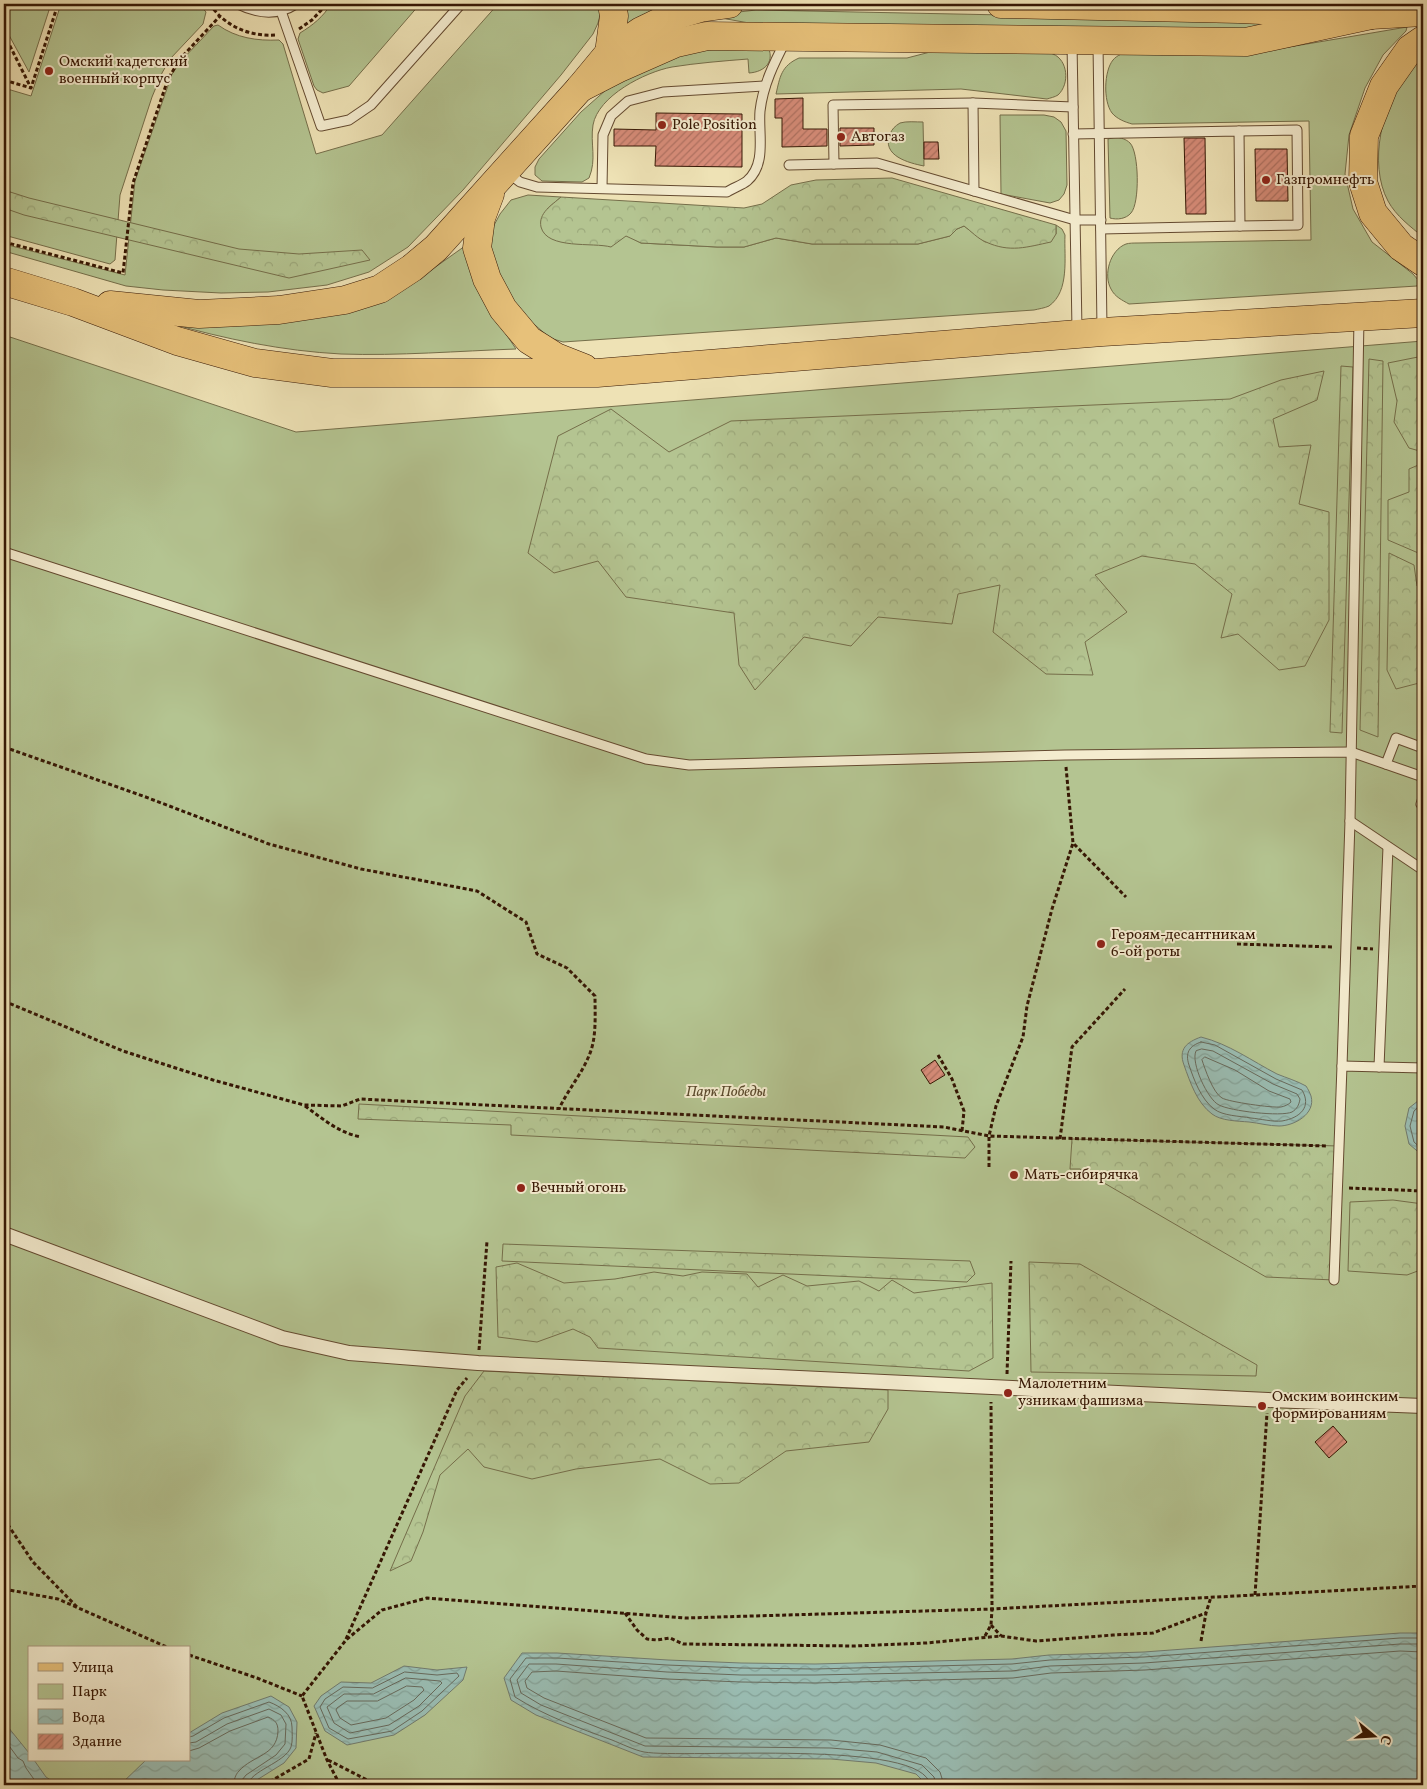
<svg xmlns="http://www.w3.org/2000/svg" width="1427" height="1789" font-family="Vollkorn,serif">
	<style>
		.green { fill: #b4c491; stroke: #756e4a; fill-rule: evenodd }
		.forest { fill: url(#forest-crowns); stroke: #756e4a }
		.water { fill: url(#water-waves); stroke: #727b6d }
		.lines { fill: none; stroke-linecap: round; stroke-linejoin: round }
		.shore { stroke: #686a5c; stroke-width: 1 }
		.building { fill: url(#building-hatch); stroke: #361704 }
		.service-casing { stroke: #644a30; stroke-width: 11 }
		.pedestrian-casing { stroke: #644a30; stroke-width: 16 }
		.primary-casing { stroke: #361704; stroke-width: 29 }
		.path { stroke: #361704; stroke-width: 3; stroke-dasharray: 4 2.5; stroke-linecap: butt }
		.service { stroke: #f4eccf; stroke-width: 9 }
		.pedestrian { stroke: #f4eccf; stroke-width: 14 }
		.primary { stroke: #e7c17a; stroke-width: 28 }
		.poi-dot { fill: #8f2418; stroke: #f4eccf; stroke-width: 2 }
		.labels { text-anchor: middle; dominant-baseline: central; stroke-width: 4; stroke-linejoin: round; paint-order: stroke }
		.poi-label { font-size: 15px; fill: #361704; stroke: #f4eccf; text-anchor: start }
		.park-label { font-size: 15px; font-style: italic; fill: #5c4b2e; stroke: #f4eccf }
	</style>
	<defs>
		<pattern id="forest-crowns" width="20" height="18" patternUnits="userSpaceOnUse" patternTransform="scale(1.25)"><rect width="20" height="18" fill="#b4c491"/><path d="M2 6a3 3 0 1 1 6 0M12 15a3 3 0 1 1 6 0" fill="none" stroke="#9ba87b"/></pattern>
		<pattern id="water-waves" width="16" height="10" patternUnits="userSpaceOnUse" patternTransform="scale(1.25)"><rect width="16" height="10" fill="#9abdb3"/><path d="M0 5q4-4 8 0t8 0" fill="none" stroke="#85a298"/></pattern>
		<pattern id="building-hatch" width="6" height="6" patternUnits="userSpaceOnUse" patternTransform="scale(1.25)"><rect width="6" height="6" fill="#d78c79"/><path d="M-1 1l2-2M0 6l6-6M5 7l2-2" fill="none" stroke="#af7161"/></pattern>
	</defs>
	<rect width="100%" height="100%" fill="#eee2b5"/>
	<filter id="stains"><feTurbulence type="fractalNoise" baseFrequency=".004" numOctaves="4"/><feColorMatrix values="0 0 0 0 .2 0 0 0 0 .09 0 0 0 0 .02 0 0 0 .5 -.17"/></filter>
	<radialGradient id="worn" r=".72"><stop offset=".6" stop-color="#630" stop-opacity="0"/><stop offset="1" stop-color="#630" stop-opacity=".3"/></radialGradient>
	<g class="green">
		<path d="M11 4H51L29 72 4 26Z"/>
		<path d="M61 4H199L206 12 203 24 170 59 162 73 152 97 120 195 115 260 110 264 4 235V88L31 96Z"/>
		<path d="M331 4H420L349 86 323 93 317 90 314 86 298 39 300 33C313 25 323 17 331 4Z"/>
		<path d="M498 4H599L601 11 598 23 593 34 561 75 463 190 408 247 369 272 327 285 268 292 221 293 163 290 126 286 4 251V244L125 275 135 181 172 74 180 62 214 26 218 25C236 38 257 41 279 40L283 44 316 154 382 135Z"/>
		<path d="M625 4H675L626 32Z"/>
		<path d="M756 10 1253 20 1262 24 1261 29 755 24 715 17 730 13Z"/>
		<path d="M1407 27 1406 31 1383 55 1365 88 1349 135 1345 174 1353 209 1372 242 1413 274 1419 281 1417 286 1129 304C1122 300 1115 297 1111 289 1103 275 1110 250 1126 244 1129 243 1134 243 1138 243L1311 240 1309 121 1132 124C1125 122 1117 119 1112 113 1103 101 1104 71 1113 60 1117 55 1124 53 1130 51L1248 54Z"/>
		<path d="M756 45H767C776 61 765 72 749 73L748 59C723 61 697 63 672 67 645 72 598 96 593 125 590 144 597 159 589 178L582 182 542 181 535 175V167L539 159 581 112 607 89 664 59 698 51Z"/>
		<path d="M934 51H1042C1045 52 1050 52 1053 54 1068 60 1070 84 1058 95 1055 97 1050 98 1047 99L961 89 776 94C780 77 781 66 799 58H907Z"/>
		<path d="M1423 58V237C1411 227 1396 216 1388 201 1368 164 1382 103 1408 71 1412 66 1419 62 1423 58Z"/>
		<path d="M1000 115H1044L1054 117 1061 122 1066 131 1067 185 1064 194 1059 200 1050 203 1001 194Z"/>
		<path d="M923 122 924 166C909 163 881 156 890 134 892 129 895 126 900 123 906 121 916 122 923 122Z"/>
		<path d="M1116 137C1121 138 1126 139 1130 143 1139 152 1140 203 1131 213 1126 219 1117 220 1110 218L1108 139Z"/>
		<path d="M528 195 561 197 547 209 602 244 611 246 626 235 641 243 717 247H744L776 238 812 244H918L950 236 957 229 964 226 985 242 1056 234V225L1062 229 1065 235C1064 257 1070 291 1049 306 1045 308 1038 309 1034 310L563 342 550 338 521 313 507 294 490 249 491 231 500 214 511 200Z"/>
		<path d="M465 246 498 322 516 349C458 351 399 356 341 354 283 351 225 339 169 323L413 283Z"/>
		<path d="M4 335 296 432 1423 341V1785H4ZM29 1648H189V1760H29Z"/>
	</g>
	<g class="forest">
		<path d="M892 178 1056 225V234L1051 242C1027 247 1010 253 986 242 978 239 971 231 964 226L957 229 950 236 918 244H812L776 238 744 247H717L641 243 626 236 611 247C593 242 547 250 541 227 538 213 552 205 561 197L744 208 762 204 791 185 816 180Z"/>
		<path d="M4 190 29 198 239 249 299 254 362 250 370 260 289 278 24 215 4 208Z"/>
		<path d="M1423 356V452L1409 448 1394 422 1397 401 1388 363Z"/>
		<path d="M1369 359 1383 361 1378 737 1360 730Z"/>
		<path d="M1341 366 1353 367 1342 733 1330 732Z"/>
		<path d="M1324 371 1317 400 1273 419 1279 447 1311 445 1299 504 1329 512V620L1305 666 1279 670 1238 634 1221 638 1232 594 1195 564 1142 556 1095 575 1127 612 1085 642 1093 675 1046 674 993 632 1000 585 958 594 952 624 878 617 851 646 804 637 755 690 739 665 734 613 626 597 598 561 554 573 528 553 558 436 611 409 669 452 731 421 1230 399 1281 380Z"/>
		<path d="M1423 463V506L1421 521 1423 523V555L1388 540V500L1409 492V469Z"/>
		<path d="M1389 553 1414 565 1417 586 1423 585V682L1396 689 1387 670Z"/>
		<path d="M359 1104 968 1137 975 1147 965 1158 511 1135V1125L358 1119Z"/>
		<path d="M1072 1139 1339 1146 1334 1280 1266 1277 1080 1169H1070Z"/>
		<path d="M1393 1200 1423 1204V1269L1407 1275 1348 1271 1350 1202Z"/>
		<path d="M503 1244 970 1261 975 1274 967 1282 502 1261Z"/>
		<path d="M1029 1262 1080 1264 1257 1365 1256 1376 1031 1372Z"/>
		<path d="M517 1263 564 1283 615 1279 654 1272 683 1276 702 1272 747 1274 758 1287 783 1275 807 1286 859 1281 879 1291 892 1280 914 1293 992 1283 993 1358 969 1371 598 1348 590 1337 573 1329 537 1342 498 1337 496 1267Z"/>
		<path d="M484 1371 888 1390V1409L869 1442 786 1451 739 1483 710 1484 660 1459 576 1469 532 1479 484 1467 468 1449 440 1475 423 1532 411 1561 390 1571 465 1396Z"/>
	</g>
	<g class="water">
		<path d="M1201 1037C1229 1044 1252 1061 1277 1074 1287 1078 1297 1081 1306 1086 1308 1089 1310 1093 1311 1096 1316 1114 1294 1126 1279 1126 1269 1126 1259 1123 1249 1122 1238 1121 1221 1121 1212 1114 1197 1103 1190 1082 1184 1065 1178 1049 1187 1042 1201 1037Z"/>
		<path d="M1423 1097V1156L1409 1144 1405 1126 1409 1108Z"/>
		<path d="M1400 1633H1423V1785H927L916 1774 876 1763 831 1759 643 1757 536 1715 511 1700 504 1678 522 1653H557L668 1660 741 1663 815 1664 1012 1659 1049 1655 1144 1652Z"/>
		<path d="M404 1666 437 1670 467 1667 463 1680 425 1715 394 1735 347 1745 325 1731 314 1706 321 1696 341 1682 371 1683Z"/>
		<path d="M271 1696 289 1707 297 1722 296 1748 284 1763 252 1783 248 1785H120L146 1760H189V1733L222 1713Z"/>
		<path d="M4 1722 29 1753V1760H34L46 1777 58 1785H4Z"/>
	</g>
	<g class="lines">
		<g class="shore">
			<path d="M1201 1042 1215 1045 1276 1079 1302 1090C1312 1107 1300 1118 1282 1121 1273 1122 1261 1119 1251 1118 1240 1116 1223 1116 1214 1109 1201 1099 1194 1080 1189 1065 1185 1053 1189 1046 1201 1042Z"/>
			<path d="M1202 1049 1213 1051 1273 1084 1297 1094 1300 1099C1299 1105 1297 1109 1292 1112 1281 1117 1230 1111 1219 1105 1208 1100 1190 1062 1196 1051Z"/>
			<path d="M1205 1057 1235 1070 1269 1091 1290 1099 1291 1102C1288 1105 1285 1106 1281 1107 1272 1108 1229 1102 1222 1098 1213 1093 1205 1069 1202 1060Z"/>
			<path d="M1423 1103 1414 1111 1410 1126 1414 1142 1423 1150"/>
			<path d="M405 1672 437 1675 457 1673 459 1676 422 1711 392 1731 348 1739 329 1728 320 1707 325 1699 343 1687 372 1688Z"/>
			<path d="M406 1678 440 1681 442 1683 419 1706 389 1725 350 1733 334 1723 327 1707 344 1694H373Z"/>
			<path d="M407 1686 422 1687 424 1690 414 1700 386 1718 351 1725 340 1718 336 1710 337 1708 347 1701H377Z"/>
			<path d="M189 1737 193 1736 224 1718 269 1702C280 1706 292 1714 292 1727 292 1732 293 1741 291 1747 285 1763 249 1771 248 1785"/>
			<path d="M4 1739 18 1758 23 1761 26 1768 38 1785"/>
			<path d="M189 1743 196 1742 227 1724 269 1709 281 1715 286 1724 285 1744 276 1755 246 1775 242 1780 241 1785"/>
			<path d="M189 1751 199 1748 230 1731 268 1717C275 1720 278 1723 278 1731 277 1756 253 1755 239 1771 235 1775 234 1780 234 1785"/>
			<path d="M930 1785C925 1738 684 1759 644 1752 634 1750 622 1744 612 1740 579 1728 545 1716 515 1697L510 1679 526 1658H557L667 1665 741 1668 815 1669 1012 1664 1050 1660 1144 1657 1400 1638H1423"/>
			<path d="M936 1785 934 1777 922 1765 877 1752 831 1748 645 1746 541 1705 521 1693 517 1680 529 1664H556L667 1672 741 1675H815L1012 1671 1050 1666 1144 1663 1400 1644H1423"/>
			<path d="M944 1785 940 1772 926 1758 880 1745 831 1740 646 1738 544 1698 527 1688 525 1681 532 1672 556 1671 667 1679 741 1682 815 1683 1013 1678 1051 1673 1145 1670 1400 1651 1423 1652"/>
		</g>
	</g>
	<g class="building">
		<path d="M803 98V129H827V146L782 147V118H775V99Z"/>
		<path d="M656 113 742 114V167L655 166 656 146H614V129L656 130Z"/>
		<path d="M840 128H874V145L840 146Z"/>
		<path d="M1184 138H1205L1206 214H1186Z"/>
		<path d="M924 142H938L939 159H924Z"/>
		<path d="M1255 149H1287L1288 201H1256Z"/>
		<path d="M935 1060 945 1075 930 1084 921 1070Z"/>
		<path d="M1333 1426 1347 1442 1329 1458 1315 1442Z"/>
	</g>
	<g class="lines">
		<defs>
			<g id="service">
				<path d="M238 4C258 14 277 16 296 4"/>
				<path d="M281 11 321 126 349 120 371 105 461 4"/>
				<path d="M1072 43 1077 330"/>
				<path d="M1098 44 1102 328"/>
				<path d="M973 103 833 105 834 164 877 163 974 191"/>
				<path d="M1073 107 973 103 974 191 1075 220H1101"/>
				<path d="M1239 131 1297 130 1298 225 1240 226"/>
				<path d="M1073 134 1239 131 1240 226 1101 229"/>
				<path d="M789 165 834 164"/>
				<path d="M507 172 520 182 537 187 727 192C733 188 742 185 747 181 767 164 758 134 760 111 763 85 774 63 786 40"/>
				<path d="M602 188 603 135 611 116 628 101 663 92 765 86"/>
				<path d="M4 552 646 759 689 765 1065 755 1351 752 1423 777"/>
				<path d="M1386 764 1396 738 1423 748"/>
				<path d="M1423 798 1421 804 1423 805"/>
				<path d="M1350 821 1423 870"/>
				<path d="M1342 1066 1350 821 1359 319"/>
				<path d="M1379 1067 1388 847"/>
				<path d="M1334 1280 1342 1066 1423 1068"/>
			</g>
			<path id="pedestrian" d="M4 1234 282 1338 349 1353 478 1363 1268 1400 1423 1406"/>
			<g id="primary">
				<path d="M1001 4 1239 9 1371 15 1423 12"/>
				<path d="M1423 40 1410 49 1384 86 1364 136 1363 182 1373 213 1401 247 1423 262"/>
				<path d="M609 53 614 16 612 4"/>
				<path d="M580 88 617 69 676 43 707 36 1246 42 1371 15"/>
				<path d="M490 194 481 218 477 248 487 279 503 309 529 340 556 357 584 368"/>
				<path d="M4 281 73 302 177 341 255 363 332 373H597L1102 332 1423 313"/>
				<path d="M110 305 199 314 279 310 345 300 380 289 412 268 436 248 580 88 609 53 641 31 670 17 700 8 729 4"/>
			</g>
		</defs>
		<use href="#service" class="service-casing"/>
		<use href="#pedestrian" class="pedestrian-casing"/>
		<use href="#primary" class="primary-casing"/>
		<g class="path">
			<path d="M210 4C224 26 250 37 276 35"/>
			<path d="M4 17 8 4"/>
			<path d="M299 29 312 20 327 4"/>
			<path d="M4 34 31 88"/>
			<path d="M4 80 31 88 58 4"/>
			<path d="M4 242 123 273 133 183 168 79 180 59 220 16"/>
			<path d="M4 747 143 796 269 844 361 869 477 891 526 922 537 954 567 968 595 996C595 1011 596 1028 593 1043 588 1067 569 1087 559 1109"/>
			<path d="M1066 767 1073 843 1126 897"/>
			<path d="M1237 944 1333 947"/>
			<path d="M1357 948 1373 949"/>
			<path d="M4 1001 123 1051 213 1080 304 1105 342 1106 360 1099 944 1127 989 1136 996 1106 1023 1037 1027 1006 1052 909 1073 843"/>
			<path d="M938 1055 952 1079 964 1111 962 1131"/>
			<path d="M305 1106C323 1119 339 1133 361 1137"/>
			<path d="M1060 1139 1072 1047 1125 989"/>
			<path d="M989 1167V1136L1328 1146"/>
			<path d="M1349 1188 1423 1191"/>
			<path d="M479 1350 487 1241"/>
			<path d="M1007 1374 1011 1261"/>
			<path d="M4 1519 33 1562 77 1607"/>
			<path d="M4 1589 58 1599 169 1648"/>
			<path d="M1255 1595 1267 1413"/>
			<path d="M625 1613 637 1630 647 1639 657 1640 670 1638 683 1644 855 1646 926 1643 1001 1636 1036 1641 1113 1635 1153 1633 1206 1613"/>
			<path d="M991 1625 1001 1636"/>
			<path d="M985 1636 991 1625 992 1609 991 1402"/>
			<path d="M346 1639 457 1390 467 1378"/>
			<path d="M1201 1641 1206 1613 1211 1597"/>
			<path d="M189 1655 257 1678 302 1696"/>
			<path d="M328 1760 377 1785"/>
			<path d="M264 1785 309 1759 316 1733"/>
			<path d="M340 1785 327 1760 302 1696 346 1640 382 1610 427 1598 685 1618 992 1609 1423 1586"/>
		</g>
		<use href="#service" class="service"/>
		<use href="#pedestrian" class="pedestrian"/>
		<use href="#primary" class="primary"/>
	</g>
	<g class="poi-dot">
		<circle cx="49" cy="71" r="5"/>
		<circle cx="662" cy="125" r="5"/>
		<circle cx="841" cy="137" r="5"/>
		<circle cx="1266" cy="180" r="5"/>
		<circle cx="1101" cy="944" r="5"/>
		<circle cx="1014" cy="1175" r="5"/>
		<circle cx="521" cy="1188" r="5"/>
		<circle cx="1008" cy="1393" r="5"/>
		<circle cx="1262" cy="1406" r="5"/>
	</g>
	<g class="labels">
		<g class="poi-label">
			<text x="59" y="62">Омский кадетский<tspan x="59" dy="17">военный корпус</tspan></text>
			<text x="672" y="125">Pole Position</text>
			<text x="851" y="137">Автогаз</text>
			<text x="1276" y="180">Газпромнефть</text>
			<text x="1111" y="935">Героям-десантникам<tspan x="1111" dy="17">6-ой роты</tspan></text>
			<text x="1024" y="1175">Мать-сибирячка</text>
			<text x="531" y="1188">Вечный огонь</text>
			<text x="1018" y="1384">Малолетним<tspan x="1018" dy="17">узникам фашизма</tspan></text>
			<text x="1272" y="1397">Омским воинским<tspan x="1272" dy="17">формированиям</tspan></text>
		</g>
		<g class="park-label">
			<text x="726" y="1092">Парк Победы</text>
		</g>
	</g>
	<rect width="1427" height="1789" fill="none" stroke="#eee2b5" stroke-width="20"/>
	<rect x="5" y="5" width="1417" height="1779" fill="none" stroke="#361704" stroke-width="2.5"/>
	<rect x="10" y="10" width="1407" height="1769" fill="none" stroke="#361704"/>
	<rect x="28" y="1646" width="162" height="115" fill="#f4eccf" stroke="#a8977e"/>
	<rect x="38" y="1663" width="25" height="8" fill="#e7c17a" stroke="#a8977e"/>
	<text x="72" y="1672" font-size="15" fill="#361704">Улица</text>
	<rect x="38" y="1684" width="25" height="15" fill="#b4c491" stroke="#a8977e"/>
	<text x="72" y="1696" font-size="15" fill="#361704">Парк</text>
	<rect x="38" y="1709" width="25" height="15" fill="url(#water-waves)" stroke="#a8977e"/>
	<text x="72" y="1722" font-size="15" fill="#361704">Вода</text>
	<rect x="38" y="1734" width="25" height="15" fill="url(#building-hatch)" stroke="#a8977e"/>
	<text x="72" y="1746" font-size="15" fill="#361704">Здание</text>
	<g transform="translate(1374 1736) rotate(108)" stroke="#f4eccf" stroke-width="4" paint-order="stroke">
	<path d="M0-4L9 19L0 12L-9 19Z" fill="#361704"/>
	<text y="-8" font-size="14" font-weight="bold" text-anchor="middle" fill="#361704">С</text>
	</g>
	<rect width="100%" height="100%" filter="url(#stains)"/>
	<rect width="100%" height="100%" fill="url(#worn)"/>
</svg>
